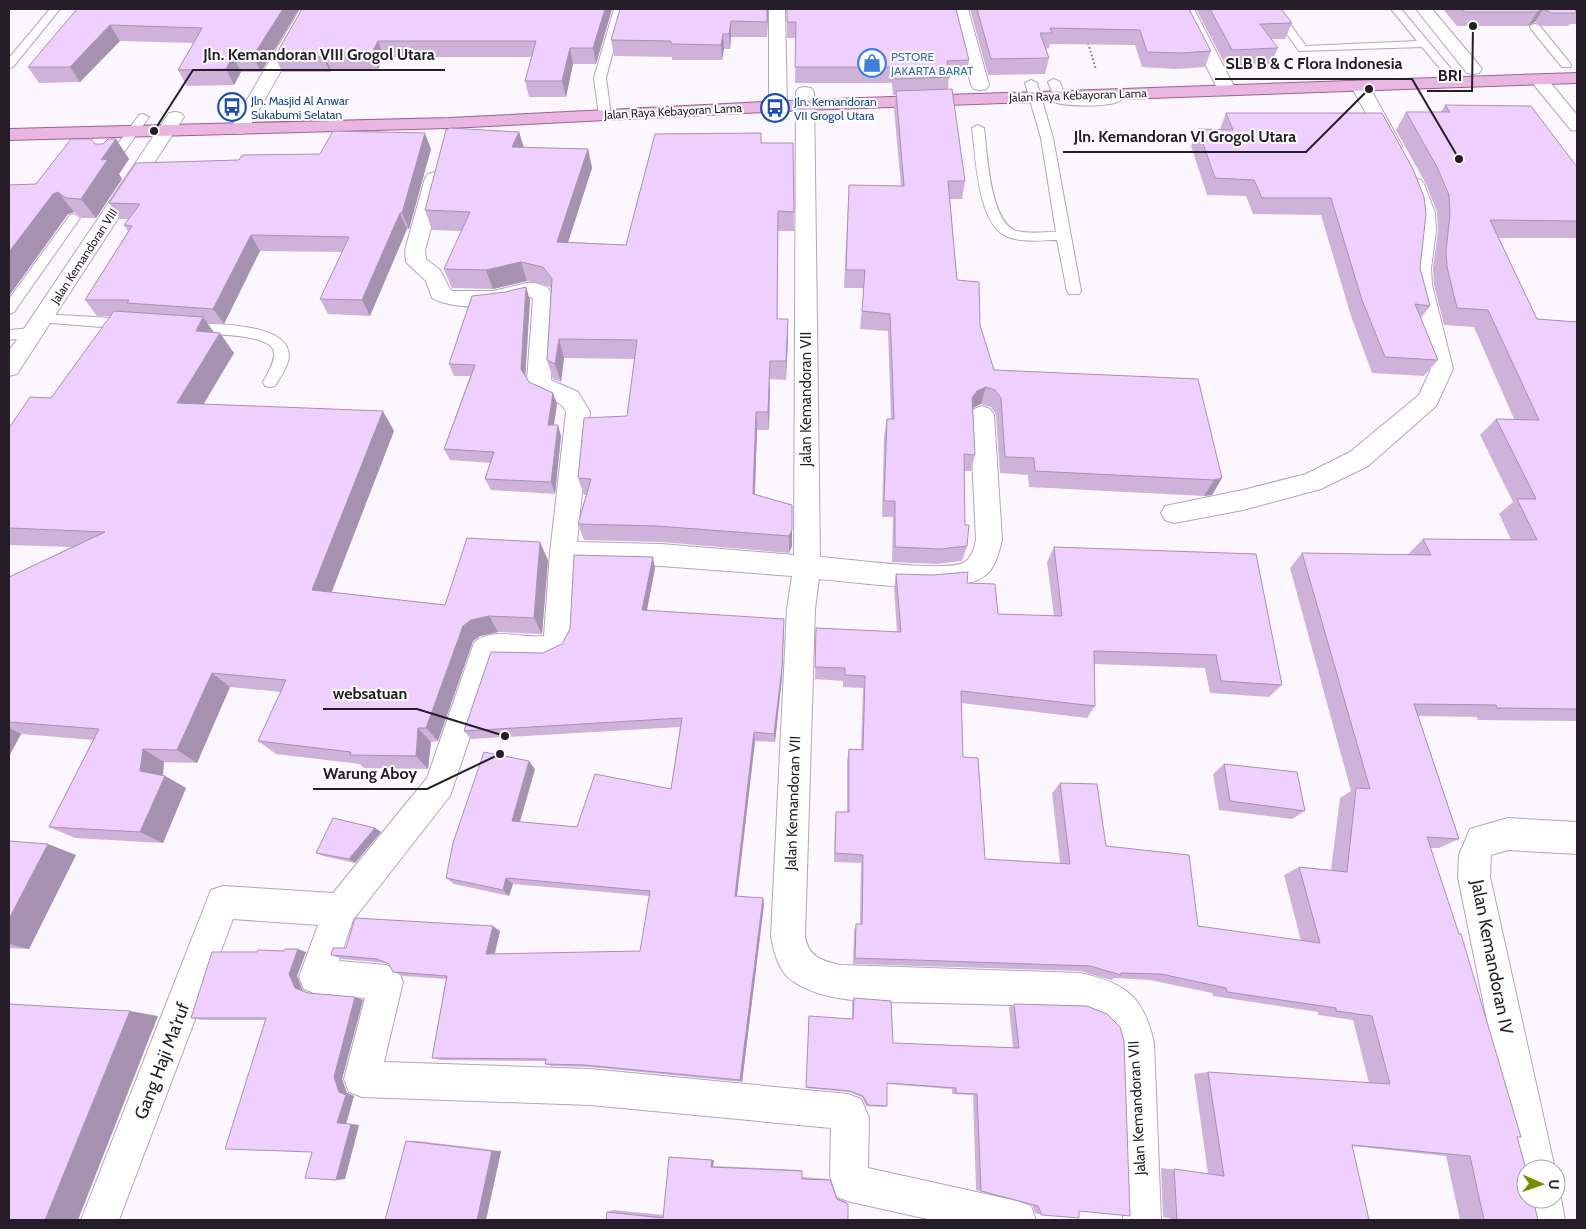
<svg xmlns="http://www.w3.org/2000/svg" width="1586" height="1229" font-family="Cabin,sans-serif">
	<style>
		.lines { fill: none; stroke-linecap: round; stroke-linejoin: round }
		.lane-casing { stroke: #b6a2bf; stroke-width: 2 }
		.street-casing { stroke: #b6a2bf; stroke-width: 2 }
		.secondary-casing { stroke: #b6a2bf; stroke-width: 2 }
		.primary-casing { stroke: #9b6194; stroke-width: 2 }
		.path { stroke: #918b94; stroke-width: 2; stroke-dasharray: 2 2; stroke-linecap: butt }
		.lane { fill: #fff; fill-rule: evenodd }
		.street { fill: #fff; fill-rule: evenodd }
		.secondary { fill: #fff; fill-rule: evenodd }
		.primary { fill: #e9b6e2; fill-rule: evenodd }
		.wall { fill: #ceb2da }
		.shaded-wall { fill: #a791b1 }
		.building { fill: #efcffd; stroke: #a791b1 }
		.labels { text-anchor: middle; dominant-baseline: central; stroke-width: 4; stroke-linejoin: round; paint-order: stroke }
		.far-shop-label { font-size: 12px; fill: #366cbe; stroke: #fff; text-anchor: start }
		.far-street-label { font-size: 12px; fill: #251d28; stroke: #fff }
		.far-transit-label { font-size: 12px; fill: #164399; stroke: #fff; text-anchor: start }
		.street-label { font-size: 15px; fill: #251d28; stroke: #fff }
		.near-street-label { font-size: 18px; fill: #251d28; stroke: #fff }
		.leader { fill: none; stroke: #251d28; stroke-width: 2 }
		.callout-dot { fill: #251d28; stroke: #fff; stroke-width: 2 }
		.callout-label { font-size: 16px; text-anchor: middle; font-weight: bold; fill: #251d28; stroke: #fff; stroke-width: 4; stroke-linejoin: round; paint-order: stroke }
	</style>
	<rect width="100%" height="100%" fill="#fcf7fe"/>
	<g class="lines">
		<defs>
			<g id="lane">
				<path d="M50 9H60L13 67 9 68V58Z"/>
				<path d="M614 9H624L606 78 611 115 605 118 599 115 594 78Z"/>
				<path d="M1269 9H1279L1306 46 1417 41 1391 9H1401L1452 70 1447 73 1443 72 1422 47 1299 51Z"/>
				<path d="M1535 24 1539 25 1570 63 1571 65 1570 67H1562L1531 29 1530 27 1531 25Z"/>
				<path d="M1054 79 1060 82 1066 99 1110 98 1107 93 1113 90 1117 91 1122 99C1115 108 1069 106 1057 103L1048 82Z"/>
				<path d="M1031 80 1037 83 1053 138 1081 291 1079 294H1069L1067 291 1057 240C1042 240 1023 243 1008 237 977 225 976 156 972 128L978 125 984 128C987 152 990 224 1017 231 1029 234 1044 232 1056 232L1041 138 1025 83Z"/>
				<path d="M143 114 149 117 117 162H109L107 159 109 156 139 115Z"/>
				<path d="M74 214 80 218 14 312 9 314V299L70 215Z"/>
				<path d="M43 314 127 319 132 321 134 324 132 327 127 329 38 322 36 319 38 316Z"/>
				<path d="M188 323C211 324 281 323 288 350 292 362 281 376 275 386L270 387 265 386 263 382C267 374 275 363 274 353 273 331 199 336 183 331L181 328 183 325Z"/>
				<path d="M33 328 38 330 40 333 38 336 9 340V330Z"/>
			</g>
			<g id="street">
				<path d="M769 9H785L787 106 784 110 778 111 772 110 769 106Z"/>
				<path d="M952 9H968L989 85 986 89 980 90 974 89 971 85Z"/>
				<path d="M1178 9H1194L1236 90 1233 94 1227 95 1221 94 1218 90Z"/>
				<path d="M1416 9H1432L1479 65 1482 69 1479 73 1473 74 1467 73Z"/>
				<path d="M1539 75 1545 76 1577 115V131L1571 130 1530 80 1533 76Z"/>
				<path d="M1360 81 1366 82 1369 86 1402 146 1400 150 1393 152 1386 150 1384 146 1351 86 1354 82Z"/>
				<path d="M805 87 811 88 814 92 820 557C847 559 944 572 963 563 972 559 974 548 976 540L970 415 974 409 982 406 990 409 994 415 1002 540C999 552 995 570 983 577 954 597 856 582 819 579L815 609 805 936C808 957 822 961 841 965L1080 973C1126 983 1144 997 1154 1043L1161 1220H1123L1118 1043C1114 1021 1102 1013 1080 1007 1033 1006 986 1004 939 1003 896 1001 831 1007 794 982 779 973 774 953 771 936L787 609 792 576 661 566 576 564 572 639 565 653 548 661 496 660 450 796 353 920 339 961 386 965 398 970 403 982 384 1062 590 1069 848 1094 861 1099 869 1118 868 1168 1017 1201 1031 1206 1036 1220H932L851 1202 837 1197 830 1176 831 1128 590 1105 362 1097 349 1092 344 1079 365 998 316 994 304 989 299 977 318 925 233 919 119 1220H81L211 890 223 886 333 893 427 778 474 643C491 626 523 639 544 636L550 553 566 412C560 397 545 402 534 392 532 389 529 384 527 381L533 299 531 297C525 298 519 301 513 302 488 307 455 310 432 298L426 281 406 262 405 250 425 178 428 174 435 172 442 174 445 178 425 250 426 259 440 270 450 289 453 291H493L527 283H535L547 287 555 298 551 380 578 392 590 412 577 542 661 544 794 555 796 92 799 88Z"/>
				<path d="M1414 178 1421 180 1424 184 1435 213 1436 231 1431 268 1432 285 1453 369 1436 406 1368 466 1321 489 1243 510 1174 523 1165 520 1161 513 1165 506 1243 490 1306 474 1350 452 1419 395 1431 369 1410 285 1411 268 1416 231 1415 213 1404 184 1407 180Z"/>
				<path d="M1508 818 1577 822V854L1508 850 1491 855 1490 877 1555 1169H1526V1184L1523 1182 1517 1169 1458 877 1459 855 1470 829Z"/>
				<path d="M1556 1186 1561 1199 1565 1220H1527L1523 1199 1526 1191V1199H1556Z"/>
			</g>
			<g id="secondary">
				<path d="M300 9H316L248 129 245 133 239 134 233 133 230 129Z"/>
				<path d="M175 112 181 113 184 117 17 374 9 376V351L169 113Z"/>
			</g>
			<path id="primary" d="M1577 73V83L806 110 449 128 9 140V129L449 118 806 100Z"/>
		</defs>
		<use href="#lane" class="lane-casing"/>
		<use href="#street" class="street-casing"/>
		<use href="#secondary" class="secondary-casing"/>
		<use href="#primary" class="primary-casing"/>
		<path class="path" d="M1088 43 1096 70"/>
		<use href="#lane" class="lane"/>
		<use href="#street" class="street"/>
		<use href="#secondary" class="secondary"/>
		<use href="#primary" class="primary"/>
	</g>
	<g class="wall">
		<path d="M77 9H299L261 72H241L234 85 187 86 178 70 194 43 120 41 80 82 39 83 28 67Z"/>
		<path d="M302 9H612L596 64H573L566 97H529L525 81 532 57H384L378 69H344L331 70 330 72H282L275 56Z"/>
		<path d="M768 9 767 37H731L730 49H724L722 60H672V57L614 56 611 40Z"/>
		<path d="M787 9H956L969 60 967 76H949L948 89 965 181 962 199H950L957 280 980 325 994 370 1222 478 1212 495 1204 496 1029 487 1028 475 1000 473 996 415 991 407 981 404 973 408 975 455 971 471H964L965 525 967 546 962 561 936 564 892 562 893 517H882L884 436 887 419H891L888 331 860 329 864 288H844L848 203 901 186 894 109 896 95H893L892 83H795L796 38H787Z"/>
		<path d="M970 9H1189L1211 51 1205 67 1175 69 1142 67 1135 45 1050 44 1049 48 1046 49 1049 58 1045 74 988 75Z"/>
		<path d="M1196 9H1281L1292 23 1285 39H1271L1278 48 1271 64 1226 66Z"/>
		<path d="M1443 9H1577V24H1570L1568 26H1542L1535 22 1528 26H1457Z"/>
		<path d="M1445 105 1577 167V238H1499L1537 319 1577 322V721L1478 720 1477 717 1418 716 1459 839 1439 848H1431L1517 1137 1538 1220H1460L1446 1156 1352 1146 1177 1220 1163 1217 1161 1168 1208 1174 1194 1074 1208 1072 1369 1083 1353 1020 1318 1015V1012L1213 996 1212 993 1150 980 1114 978 1111 980 1080 971 853 964 854 931 856 924H860L861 863 834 862 835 821 836 812H847V760L849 749 861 750 863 688 843 687V681L815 679 816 628 897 632 894 588 896 574 967 583 998 614 1054 616 1047 562 1054 547 1282 685 1269 697 1210 693 1205 668 1094 664 1095 706 1087 718 961 703 963 757 985 859 1060 863 1052 793 1060 783 1106 846 1198 926 1301 941 1284 875 1299 867 1331 870 1340 798 1351 791 1290 568 1302 553 1408 555V554L1423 539 1511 540 1499 514 1513 502 1480 435 1496 419H1514L1474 327 1444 325 1434 285 1433 268 1438 231 1437 212 1426 184 1396 130 1406 112H1441Z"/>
		<path d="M1226 113 1420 268 1430 306 1421 318 1438 360 1424 376 1372 373 1351 316 1321 215 1253 214 1246 196 1207 195 1191 146 1198 129H1220Z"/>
		<path d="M519 132 524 148 588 149 592 168 568 242 626 245 761 143H793L794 231H778L777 319 788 338 786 380 770 379 769 430H757L755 494 792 505V546L789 553 661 542 584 540 578 524 586 495H584L578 478 627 416 635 359 564 358 561 382 553 379 547 360 551 289 549 286 527 281 493 289 452 288 444 269 462 231 432 230 425 210Z"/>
		<path d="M116 139 129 159 119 174 122 179 96 218H82L74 212 68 214 9 296V185L36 184 95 144H103Z"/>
		<path d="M431 149 409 229H407L370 316 328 314 320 299 342 252 260 251 224 324 207 323 214 332 234 353 203 404 394 431 332 592 445 605 548 560 542 634 498 632 480 636 473 641 438 741 431 742 428 769 364 768 360 764 276 754 258 741 281 692 230 687 197 763 164 762 163 776H165L186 788 163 843 75 838 49 827 93 740 21 734 9 756V577L72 547 9 545V428L51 398 111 316H97L85 300 128 231 124 225 129 219H120L109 203 239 160 320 154Z"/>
		<path d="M530 300 525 376 529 382 553 393 557 404 554 425 561 436 555 494 491 490 485 479 491 463 450 460 444 449 470 376H454L449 364Z"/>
		<path d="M655 568 647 610 784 629 782 677 775 742 755 741 737 897 764 904 742 1082 590 1067 551 1066 545 1064 546 1061 441 1060 432 1058 446 979 403 976 393 972 389 964 387 963 342 959 331 955 346 948 500 931 495 954 640 951 650 896 513 884 509 896 454 884 446 878 535 769 520 822 577 827 671 789 680 727 471 739 464 731 543 653 562 644Z"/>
		<path d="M1224 764 1305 811 1292 819 1219 810 1213 774Z"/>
		<path d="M375 828 381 832 355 863 323 856 316 853Z"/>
		<path d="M9 841 76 855 29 949 9 948Z"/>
		<path d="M306 952 297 976 303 991 310 994 363 1000 342 1079 347 1093 354 1096 346 1124 359 1125 345 1179 336 1180 312 1152 266 1020H202L191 1018Z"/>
		<path d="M854 998 893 1043 1013 1048 1009 1007 1014 1004 1079 1211 1042 1215 1035 1213 1032 1204 976 1190 973 1095 952 1094V1089L887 1084V1106L884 1107 866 1106 862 1097 849 1092 806 1088 809 1016 852 1019V1002Z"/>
		<path d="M406 1141H418L501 1151 486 1220Z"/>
		<path d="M669 1157H673L714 1160 713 1166 802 1170V1177L829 1179 830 1180 836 1198 846 1202 848 1220H606L607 1212 613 1210 664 1215Z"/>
		<path d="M345 1219 365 1220H338Z"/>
	</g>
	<g class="shaded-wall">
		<path d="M283 9H299L261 72 253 56Z"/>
		<path d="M605 9H612L596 64 593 48Z"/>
		<path d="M767 9H768L767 37Z"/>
		<path d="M1543 9 1535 22 1528 26 1537 12Z"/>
		<path d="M731 21V37L730 49 729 34Z"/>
		<path d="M110 25 120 41 80 82 70 67Z"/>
		<path d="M723 34 724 49 722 60 721 45Z"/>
		<path d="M378 41 384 57 378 69 372 53Z"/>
		<path d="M570 48 573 64 566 97 562 81Z"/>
		<path d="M324 55 331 70 330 72 323 57Z"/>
		<path d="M233 56 241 72 234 85 226 69Z"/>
		<path d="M519 132 525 151 512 147Z"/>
		<path d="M425 133 431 149 409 229 402 213Z"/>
		<path d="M116 139 129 159 119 174 122 179 96 218 81 199 101 160Z"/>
		<path d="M588 149 592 168 562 261 557 242Z"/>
		<path d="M58 192 74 212 68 214 9 296V252L53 194Z"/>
		<path d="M778 211V231L777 338V319Z"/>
		<path d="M400 213 407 229 370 316 362 300Z"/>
		<path d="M251 235 260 251 224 324 213 309Z"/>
		<path d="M521 262 527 281 493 289 486 270Z"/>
		<path d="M526 287 530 300 525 381 521 369Z"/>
		<path d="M203 317 217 337 220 333 234 353 193 422 177 403 196 331Z"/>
		<path d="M788 319V338L786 380V361Z"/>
		<path d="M559 339 564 358 561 382 555 364Z"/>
		<path d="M770 361V379L769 430 768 412Z"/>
		<path d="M986 387 981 404 972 408V398L977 391Z"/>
		<path d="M553 393 557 404 552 437 548 425Z"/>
		<path d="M383 411 394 431 326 606 312 590Z"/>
		<path d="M756 412 757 430 754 510 753 494Z"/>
		<path d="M558 425 561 436 555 494 551 482Z"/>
		<path d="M1222 478 1212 495 1204 496 1214 480Z"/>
		<path d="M792 522V546L789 553V536Z"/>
		<path d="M540 542 548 560 542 634 534 618Z"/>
		<path d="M653 557 655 568 645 620 642 610Z"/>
		<path d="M489 616 498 632 480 636 473 641 438 741 426 728 463 626 471 620Z"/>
		<path d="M784 619 782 677 775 742 774 734Z"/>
		<path d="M212 673 230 687 197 763 177 750Z"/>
		<path d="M9 728 21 734 9 756Z"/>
		<path d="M418 728 431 742 428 769 416 756Z"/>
		<path d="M754 732 755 741 736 902 735 896Z"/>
		<path d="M143 749 164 762 162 783 140 771Z"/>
		<path d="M529 761 535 769 518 828 512 821Z"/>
		<path d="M165 776 186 788 163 843 140 832Z"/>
		<path d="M375 828 381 832 355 863 349 859Z"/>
		<path d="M48 844 76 855 29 949 9 944V919Z"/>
		<path d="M506 878 513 884 509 896 503 890Z"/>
		<path d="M763 898 764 904 742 1082 740 1080Z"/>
		<path d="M493 926 500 931 493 959 486 954Z"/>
		<path d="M298 949 306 952 297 976 303 991 316 996 295 988 289 974Z"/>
		<path d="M355 997 363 1000 342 1079 347 1093 354 1096 346 1124 337 1123 339 1092 334 1077Z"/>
		<path d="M130 1011 158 1016 78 1220H45Z"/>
		<path d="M351 1124 359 1125 345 1179 336 1180Z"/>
		<path d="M492 1151H501L486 1220H477Z"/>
		<path d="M712 1160H714L713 1166 711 1167Z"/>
		<path d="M835 1198 846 1202 848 1204 837 1199Z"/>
	</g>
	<g class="building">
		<path d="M77 9H283L253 56H233L226 69 178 70 202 28 110 25 70 67H28Z"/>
		<path d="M302 9H605L593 48H570L562 81H525L536 41H378L372 53H337L324 55 323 57 275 56Z"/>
		<path d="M620 9H767V22L731 21 729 34H723L721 45 671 44V41L611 40Z"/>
		<path d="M787 9H956L969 60 947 61 950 77 895 79 894 67H795L796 22H787Z"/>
		<path d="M977 9H1189L1211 51 1180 53 1147 52 1140 30 1050 28 1052 33H1040L1049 58 991 59Z"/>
		<path d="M1210 9H1281L1292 23 1260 24 1278 48 1232 50Z"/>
		<path d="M1462 9H1543L1537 12H1465Z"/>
		<path d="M1544 9H1577V10H1575L1577 13H1551Z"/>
		<path d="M952 89 965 181H948L957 280 979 282 980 325 994 370 1198 379 1222 478 1214 480 1035 471 1034 458 1005 457 1001 398 995 390 986 387 977 391 972 398 975 455 964 454 965 525H969L967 546 940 549 895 547V501H884L887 419H894L890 314 862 311 865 270H846L849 185 904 186 896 91Z"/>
		<path d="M1445 105 1531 106 1577 167V221L1490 220 1537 319 1577 322V709L1497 708 1496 705 1414 704 1459 839 1427 837 1459 934H1461L1521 1137H1517L1526 1169V1199H1533L1538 1220H1484L1470 1156 1352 1145 1369 1220H1177L1174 1169 1224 1176 1208 1072 1390 1084 1372 1016 1336 1011V1008L1227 992 1226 988 1161 974 1121 973V975L1090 966 855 958 856 924H862L863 855 835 853 836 812H849V749L863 750 865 676 845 675V668L815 667 816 628 901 632 896 574 932 575 968 572 967 583 995 584 998 614 1062 616 1054 547 1256 554 1282 685 1221 681 1216 655 1094 651 1095 706 961 691 963 757 978 758 985 859 1070 864 1060 783 1097 784 1106 846 1189 855 1198 926 1320 943 1299 867 1347 872 1356 788 1370 789 1302 553 1431 555 1423 539 1537 540 1517 499H1536L1496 419 1539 420 1488 310 1457 308 1447 267 1446 251 1450 214 1449 195 1437 167 1406 112H1450Z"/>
		<path d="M1226 113H1382L1413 169 1424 197 1426 214 1420 268 1430 306 1415 304 1438 360 1385 357 1362 300 1331 198H1262L1254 180 1215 178 1198 129 1233 130Z"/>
		<path d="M450 128 519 132 512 147 588 149 557 242 626 245 655 134 761 133V143H793L794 212 778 211 777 319H788L786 361H770L768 412H756L753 494 792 505V530L789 536 657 526 578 524 591 479 578 478 584 418 627 416 637 340 559 339 555 364 547 360 552 279 543 267 521 262 486 270 444 269 470 212 425 210 446 130Z"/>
		<path d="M333 131 425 133 402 213H400L362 300 320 299 349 237 251 235 213 309 127 303 129 300H85L132 226 124 225 140 204 109 203 136 163 239 160 242 155 320 154Z"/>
		<path d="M71 139H91L95 144H103L108 139H116L101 160 108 159 81 199 66 198 58 192 53 194 9 252V185L36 184Z"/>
		<path d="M526 287 521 369 529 382 553 393 548 425H558L551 482 485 479 494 452 444 449 475 365 449 364 472 296 505 292Z"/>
		<path d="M114 311 203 317 196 331 220 333 177 403 383 411 312 590 445 605 467 538 540 542 534 618 489 616 471 620 463 626 426 728H418L416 756 350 755 351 752 258 741 286 680 212 673 177 750 143 749 140 771 165 776 140 832 49 827 99 729 9 722V577L105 532 9 528V428L30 397 51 398Z"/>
		<path d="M574 555 653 557 642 610 784 619 782 668 774 734 754 732 735 896 763 898 740 1080 585 1065 545 1064 546 1059 432 1058 447 976 393 972 389 964 377 959 331 955 333 948H346L355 918 493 926 486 954 640 951 650 891 506 878 503 890 446 878 453 843 484 752 529 761 512 821 577 827 595 774 671 789 682 718 464 731 491 652 543 653 562 644 570 629Z"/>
		<path d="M1224 764 1297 772 1305 811 1230 801Z"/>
		<path d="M333 818 375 828 349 859 316 853Z"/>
		<path d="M9 841 48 844 9 919Z"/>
		<path d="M285 949H298L289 974 295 988 308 993 355 997 334 1077 339 1092 346 1095 337 1123 351 1124 336 1180 305 1178 312 1152 225 1149 266 1018H191L212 952H257L258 950 284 951Z"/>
		<path d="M854 998 891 1001 893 1043 1019 1048 1014 1004 1087 1006 1107 1014 1120 1027 1124 1041 1130 1216 1079 1211V1218L1042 1215 1038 1206 981 1191 977 1094 956 1093V1088L887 1083V1106L868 1105 863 1096 850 1091 806 1087 809 1016 853 1019Z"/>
		<path d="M9 1004 130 1011 45 1220H9Z"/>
		<path d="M406 1141 492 1151 477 1220H385Z"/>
		<path d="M669 1157 712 1160 711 1167 802 1171V1179L830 1180 837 1199 848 1204V1220H606L607 1212 663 1218Z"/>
	</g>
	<defs>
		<symbol id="shop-ring" viewBox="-11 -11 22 22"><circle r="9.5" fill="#fff" stroke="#3f7fe0" stroke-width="1.5"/><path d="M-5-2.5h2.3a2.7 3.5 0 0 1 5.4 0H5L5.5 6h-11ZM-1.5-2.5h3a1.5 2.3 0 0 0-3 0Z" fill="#3f7fe0"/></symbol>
		<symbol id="bus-ring" viewBox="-11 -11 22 22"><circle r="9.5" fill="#fff" stroke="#1a4fb4" stroke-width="1.5"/><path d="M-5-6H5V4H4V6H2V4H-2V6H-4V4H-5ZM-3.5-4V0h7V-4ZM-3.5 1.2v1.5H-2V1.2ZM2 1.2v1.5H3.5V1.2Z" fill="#1a4fb4"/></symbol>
	</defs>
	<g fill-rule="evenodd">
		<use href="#shop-ring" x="856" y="47" width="32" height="32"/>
		<use href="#bus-ring" x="216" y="91" width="32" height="32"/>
		<use href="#bus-ring" x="759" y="92" width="32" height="32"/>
	</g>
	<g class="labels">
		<g class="far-shop-label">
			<text x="891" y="56">PSTORE<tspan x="891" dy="14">JAKARTA BARAT</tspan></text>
		</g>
		<g class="far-street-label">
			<text transform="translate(1078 95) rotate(-2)">Jalan Raya Kebayoran Lama</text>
			<text transform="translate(673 111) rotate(-3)">Jalan Raya Kebayoran Lama</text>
			<text transform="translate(84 256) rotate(-57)">Jalan Kemandoran VIII</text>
		</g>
		<g class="far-transit-label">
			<text x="251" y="100">Jln. Masjid Al Anwar<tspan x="251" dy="14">Sukabumi Selatan</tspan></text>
			<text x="794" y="101">Jln. Kemandoran<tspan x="794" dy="14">VII Grogol Utara</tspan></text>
		</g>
		<g class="street-label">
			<text transform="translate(806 399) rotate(-90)">Jalan Kemandoran VII</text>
			<text transform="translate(793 803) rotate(-88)">Jalan Kemandoran VII</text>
			<text transform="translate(1137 1108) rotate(-93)">Jalan Kemandoran VII</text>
		</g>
		<g class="near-street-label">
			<text transform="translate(1492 957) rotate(79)">Jalan Kemandoran IV</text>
			<text transform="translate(162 1061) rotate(-69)">Gang Haji Ma'ruf</text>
		</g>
	</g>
	<path class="leader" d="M154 131L193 70H445M1459 159L1412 79H1215M1473 26L1472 91H1427M1369 89L1306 152H1063M505 736L417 709H323M500 754L427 789H313"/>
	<g class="callout-dot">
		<circle cx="154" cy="131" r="5"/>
		<circle cx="1459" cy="159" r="5"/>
		<circle cx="1473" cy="26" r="5"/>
		<circle cx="1369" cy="89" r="5"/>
		<circle cx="505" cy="736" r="5"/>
		<circle cx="500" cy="754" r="5"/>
	</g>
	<g class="callout-label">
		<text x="319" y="60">Jln. Kemandoran VIII Grogol Utara</text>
		<text x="1314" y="69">SLB B &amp; C Flora Indonesia</text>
		<text x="1450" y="81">BRI</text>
		<text x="1185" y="142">Jln. Kemandoran VI Grogol Utara</text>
		<text x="370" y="699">websatuan</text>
		<text x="370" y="779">Warung Aboy</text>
	</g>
	<rect width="1586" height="1229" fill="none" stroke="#251d28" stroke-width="20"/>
	<g transform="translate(1541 1184) rotate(92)"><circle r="24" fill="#ffffff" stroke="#a8a5a9"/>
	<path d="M0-4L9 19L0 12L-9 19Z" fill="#738c01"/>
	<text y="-8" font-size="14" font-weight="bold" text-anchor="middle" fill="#251d28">U</text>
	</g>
</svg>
